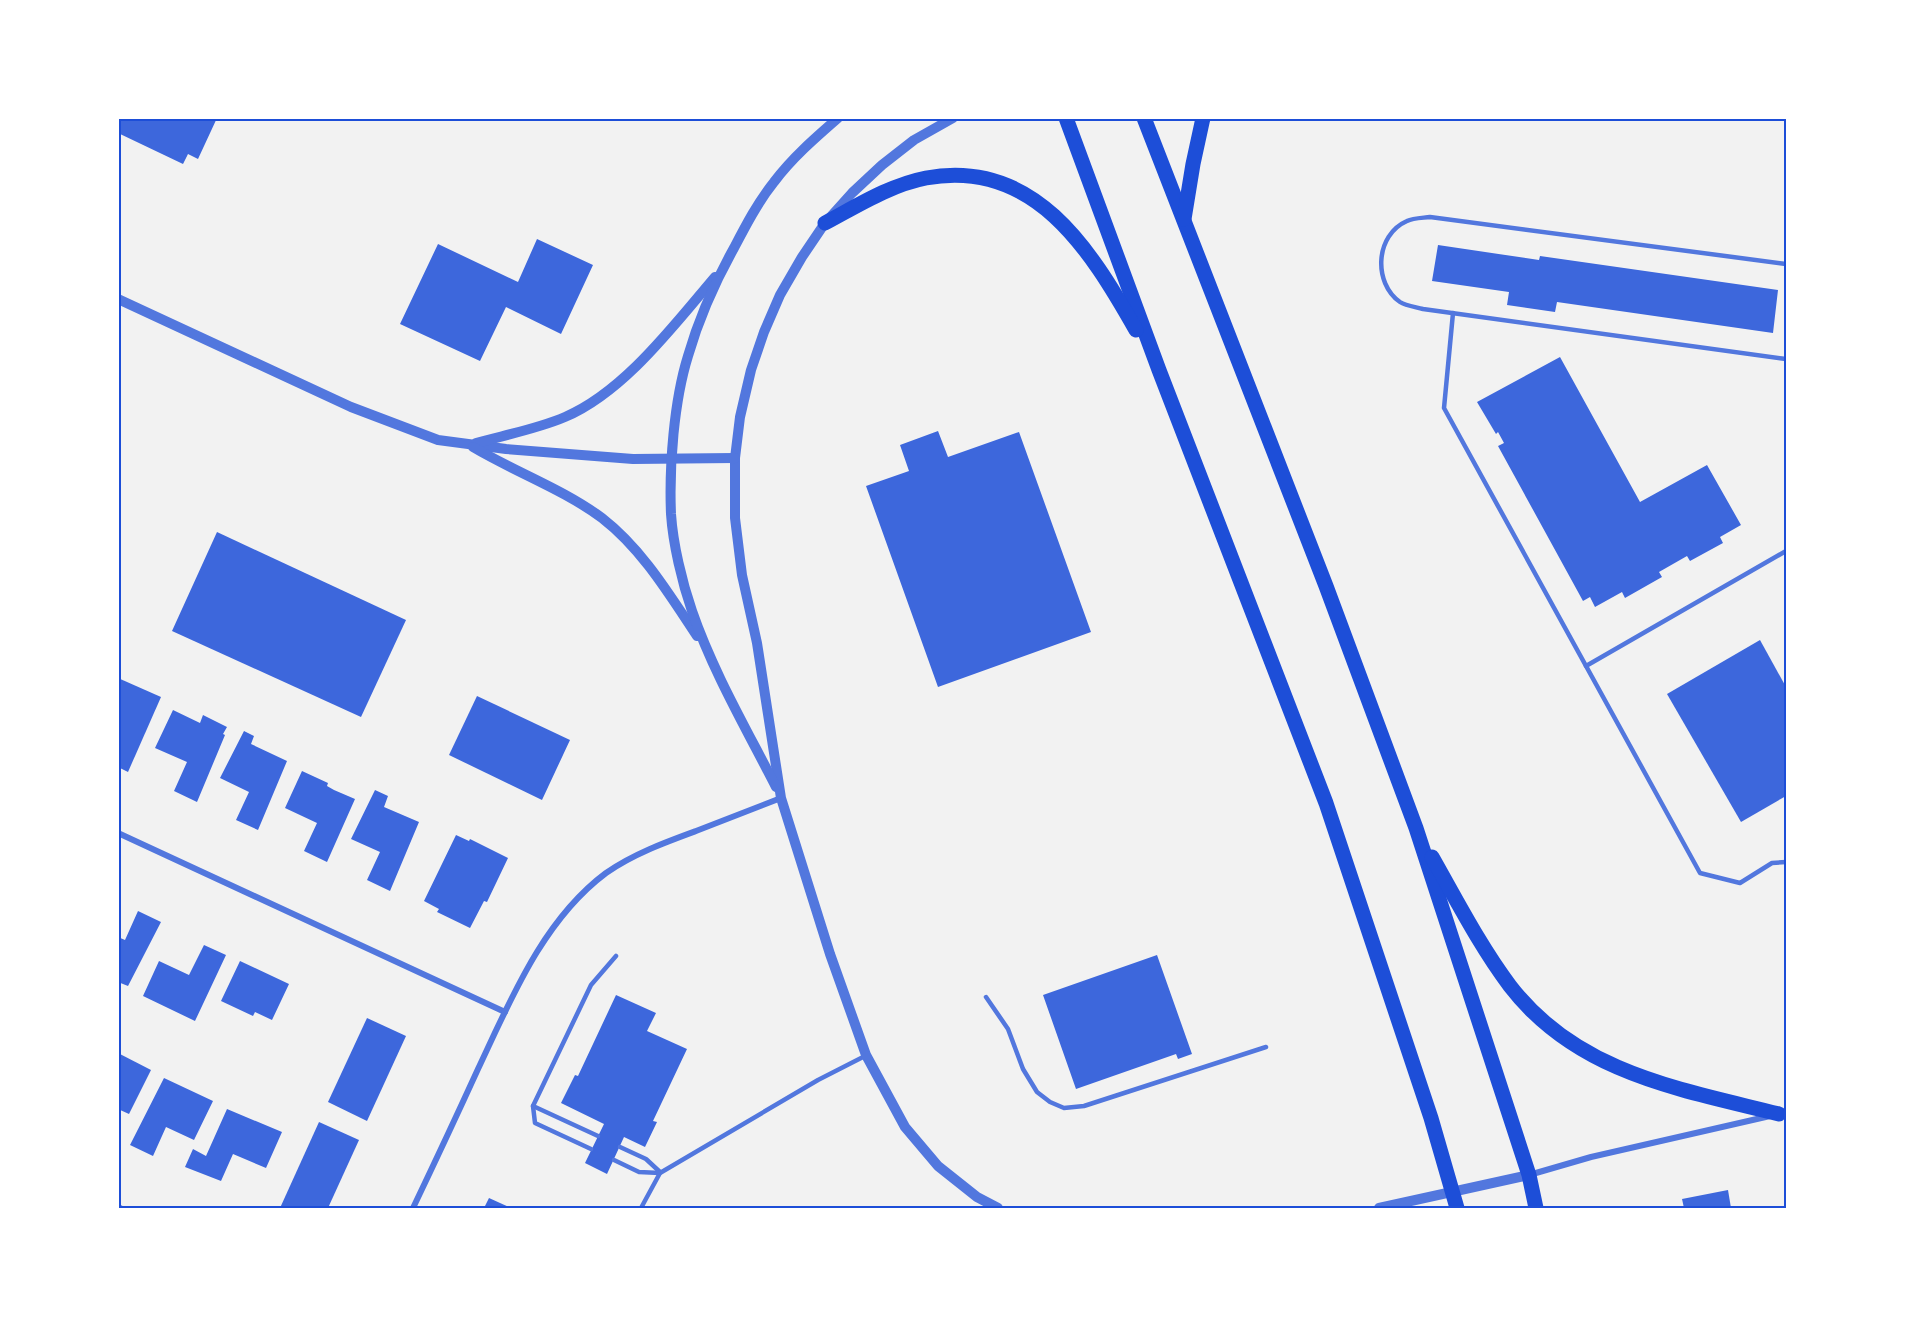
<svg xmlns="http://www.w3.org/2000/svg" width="1905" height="1327" font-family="Commissioner,sans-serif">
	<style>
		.building { fill: #3d67dc }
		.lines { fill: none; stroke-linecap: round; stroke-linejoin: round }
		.service { stroke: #5277de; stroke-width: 4.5 }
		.minor { stroke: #5277de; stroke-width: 6 }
		.tertiary { stroke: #5277de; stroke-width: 10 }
		.primary { stroke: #1d4ed8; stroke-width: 15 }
		.neatline { fill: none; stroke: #1d4ed8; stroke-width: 2 }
	</style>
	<rect width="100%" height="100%" fill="#f2f2f2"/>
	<g class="building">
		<path d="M118 118H217L198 159 188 154 183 164 118 133Z"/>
		<path d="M537 239 593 265 561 334 506 307 480 361 400 324 438 244 518 282Z"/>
		<path d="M1438 245 1539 260 1540 256 1778 290 1773 333 1557 302 1555 312 1507 305 1509 292 1432 281Z"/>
		<path d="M1560 357 1640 502 1707 465 1741 525 1720 537 1723 543 1690 561 1687 556 1659 572 1662 577 1625 598 1622 592 1595 607 1590 597 1583 601 1498 446 1504 443 1498 432 1496 434 1477 402Z"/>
		<path d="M938 431 948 457 1019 432 1091 632 938 687 866 486 909 471 900 445Z"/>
		<path d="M217 532 406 620 361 717 172 631Z"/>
		<path d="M1760 640 1786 687V796L1741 822 1667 694Z"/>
		<path d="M118 678 161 697 128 772 118 767Z"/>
		<path d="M477 696 570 740 542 800 449 755Z"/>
		<path d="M173 710 200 723 203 715 227 727 223 734 225 735 197 802 174 791 187 762 155 748Z"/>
		<path d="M244 731 254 736 251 744 287 761 258 830 236 820 249 792 220 778Z"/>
		<path d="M302 771 328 783 327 786 334 790 355 799 327 862 304 851 317 823 285 808Z"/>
		<path d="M375 790 388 796 384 807 419 822 390 891 367 880 380 852 351 839Z"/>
		<path d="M456 835 469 841 470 839 508 858 487 902 484 901 470 928 437 912 439 909 424 901Z"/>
		<path d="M138 911 161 922 128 986 118 982V937L125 940Z"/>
		<path d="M204 945 226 955 195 1021 143 996 159 961 189 975Z"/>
		<path d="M1157 955 1192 1054 1178 1059 1176 1054 1076 1089 1043 995Z"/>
		<path d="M240 961 289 984 272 1020 255 1012 253 1016 221 1001Z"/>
		<path d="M616 995 656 1013 647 1031 687 1049 653 1121 657 1122 645 1147 624 1137 607 1174 585 1163 604 1124 561 1103 575 1075 578 1076Z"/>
		<path d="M367 1018 406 1036 367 1121 328 1102Z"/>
		<path d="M118 1053 151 1070 129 1114 118 1109Z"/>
		<path d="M164 1078 213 1101 194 1140 166 1127 153 1156 130 1145Z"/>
		<path d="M227 1109 282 1132 266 1168 233 1154 221 1181 185 1167 193 1149 206 1156Z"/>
		<path d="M319 1122 359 1140 328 1208H280Z"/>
		<path d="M1728 1190 1731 1208H1684L1682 1199Z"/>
		<path d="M489 1198 511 1208H484Z"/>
	</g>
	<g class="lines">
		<g class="service">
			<path d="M1786 264 1430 217C1422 218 1413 218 1407 221 1375 235 1373 283 1400 302 1406 306 1416 307 1423 309L1786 359"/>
			<path d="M1453 313 1444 408 1700 873 1740 883 1772 863 1786 862"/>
			<path d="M1586 666 1786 551"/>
			<path d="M986 997 1008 1029 1023 1069 1037 1092 1050 1102 1064 1108 1084 1106 1266 1047"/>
			<path d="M533 1106 598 1136"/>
			<path d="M620 1147 646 1159 660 1172"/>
			<path d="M591 1149 535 1123 533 1106 591 985 616 956"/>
			<path d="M614 1160 639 1172 660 1173"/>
			<path d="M641 1208 660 1173 818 1080 865 1056"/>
		</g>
		<g class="minor">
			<path d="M118 833 505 1012"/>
			<path d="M1529 1175 1591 1157 1770 1116"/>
			<path d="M118 1208H120"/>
			<path d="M413 1208C435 1162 457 1115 478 1069 511 999 543 920 606 873 633 854 666 842 696 831 725 820 753 809 781 798"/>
		</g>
		<g class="tertiary">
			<path d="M953 118 914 140 882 165 852 193 825 223 802 257 780 295 764 332 751 370 740 417 735 458V518L742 575 757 643 781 798 830 954 866 1055 905 1127 938 1166 977 1197 998 1208"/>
			<path d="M118 299 351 407 438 440 506 449 633 459 735 458"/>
			<path d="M476 443C505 435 537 429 565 417 624 392 674 325 715 277"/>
			<path d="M473 447C515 472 563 489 602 518 642 549 669 594 697 636"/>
			<path d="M776 787C747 730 713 672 692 611 682 582 673 544 671 514 669 466 674 401 688 356 699 318 715 282 734 248 746 225 758 202 774 182 792 158 815 138 838 118"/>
			<path d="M1379 1208 1529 1175"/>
		</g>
		<g class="primary">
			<path d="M1066 118 1159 370 1326 803 1431 1118 1457 1208"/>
			<path d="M1144 118 1326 586 1416 828 1529 1175 1536 1208"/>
			<path d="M1184 219 1193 164 1203 118"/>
			<path d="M825 223C857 206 890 185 926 178 1034 158 1090 249 1136 330"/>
			<path d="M1432 857C1457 901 1480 946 1510 986 1577 1073 1679 1089 1779 1114"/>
		</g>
	</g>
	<rect width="1905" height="1327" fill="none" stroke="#ffffff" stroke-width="240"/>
	<rect x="120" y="120" width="1665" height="1087" class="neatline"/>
</svg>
